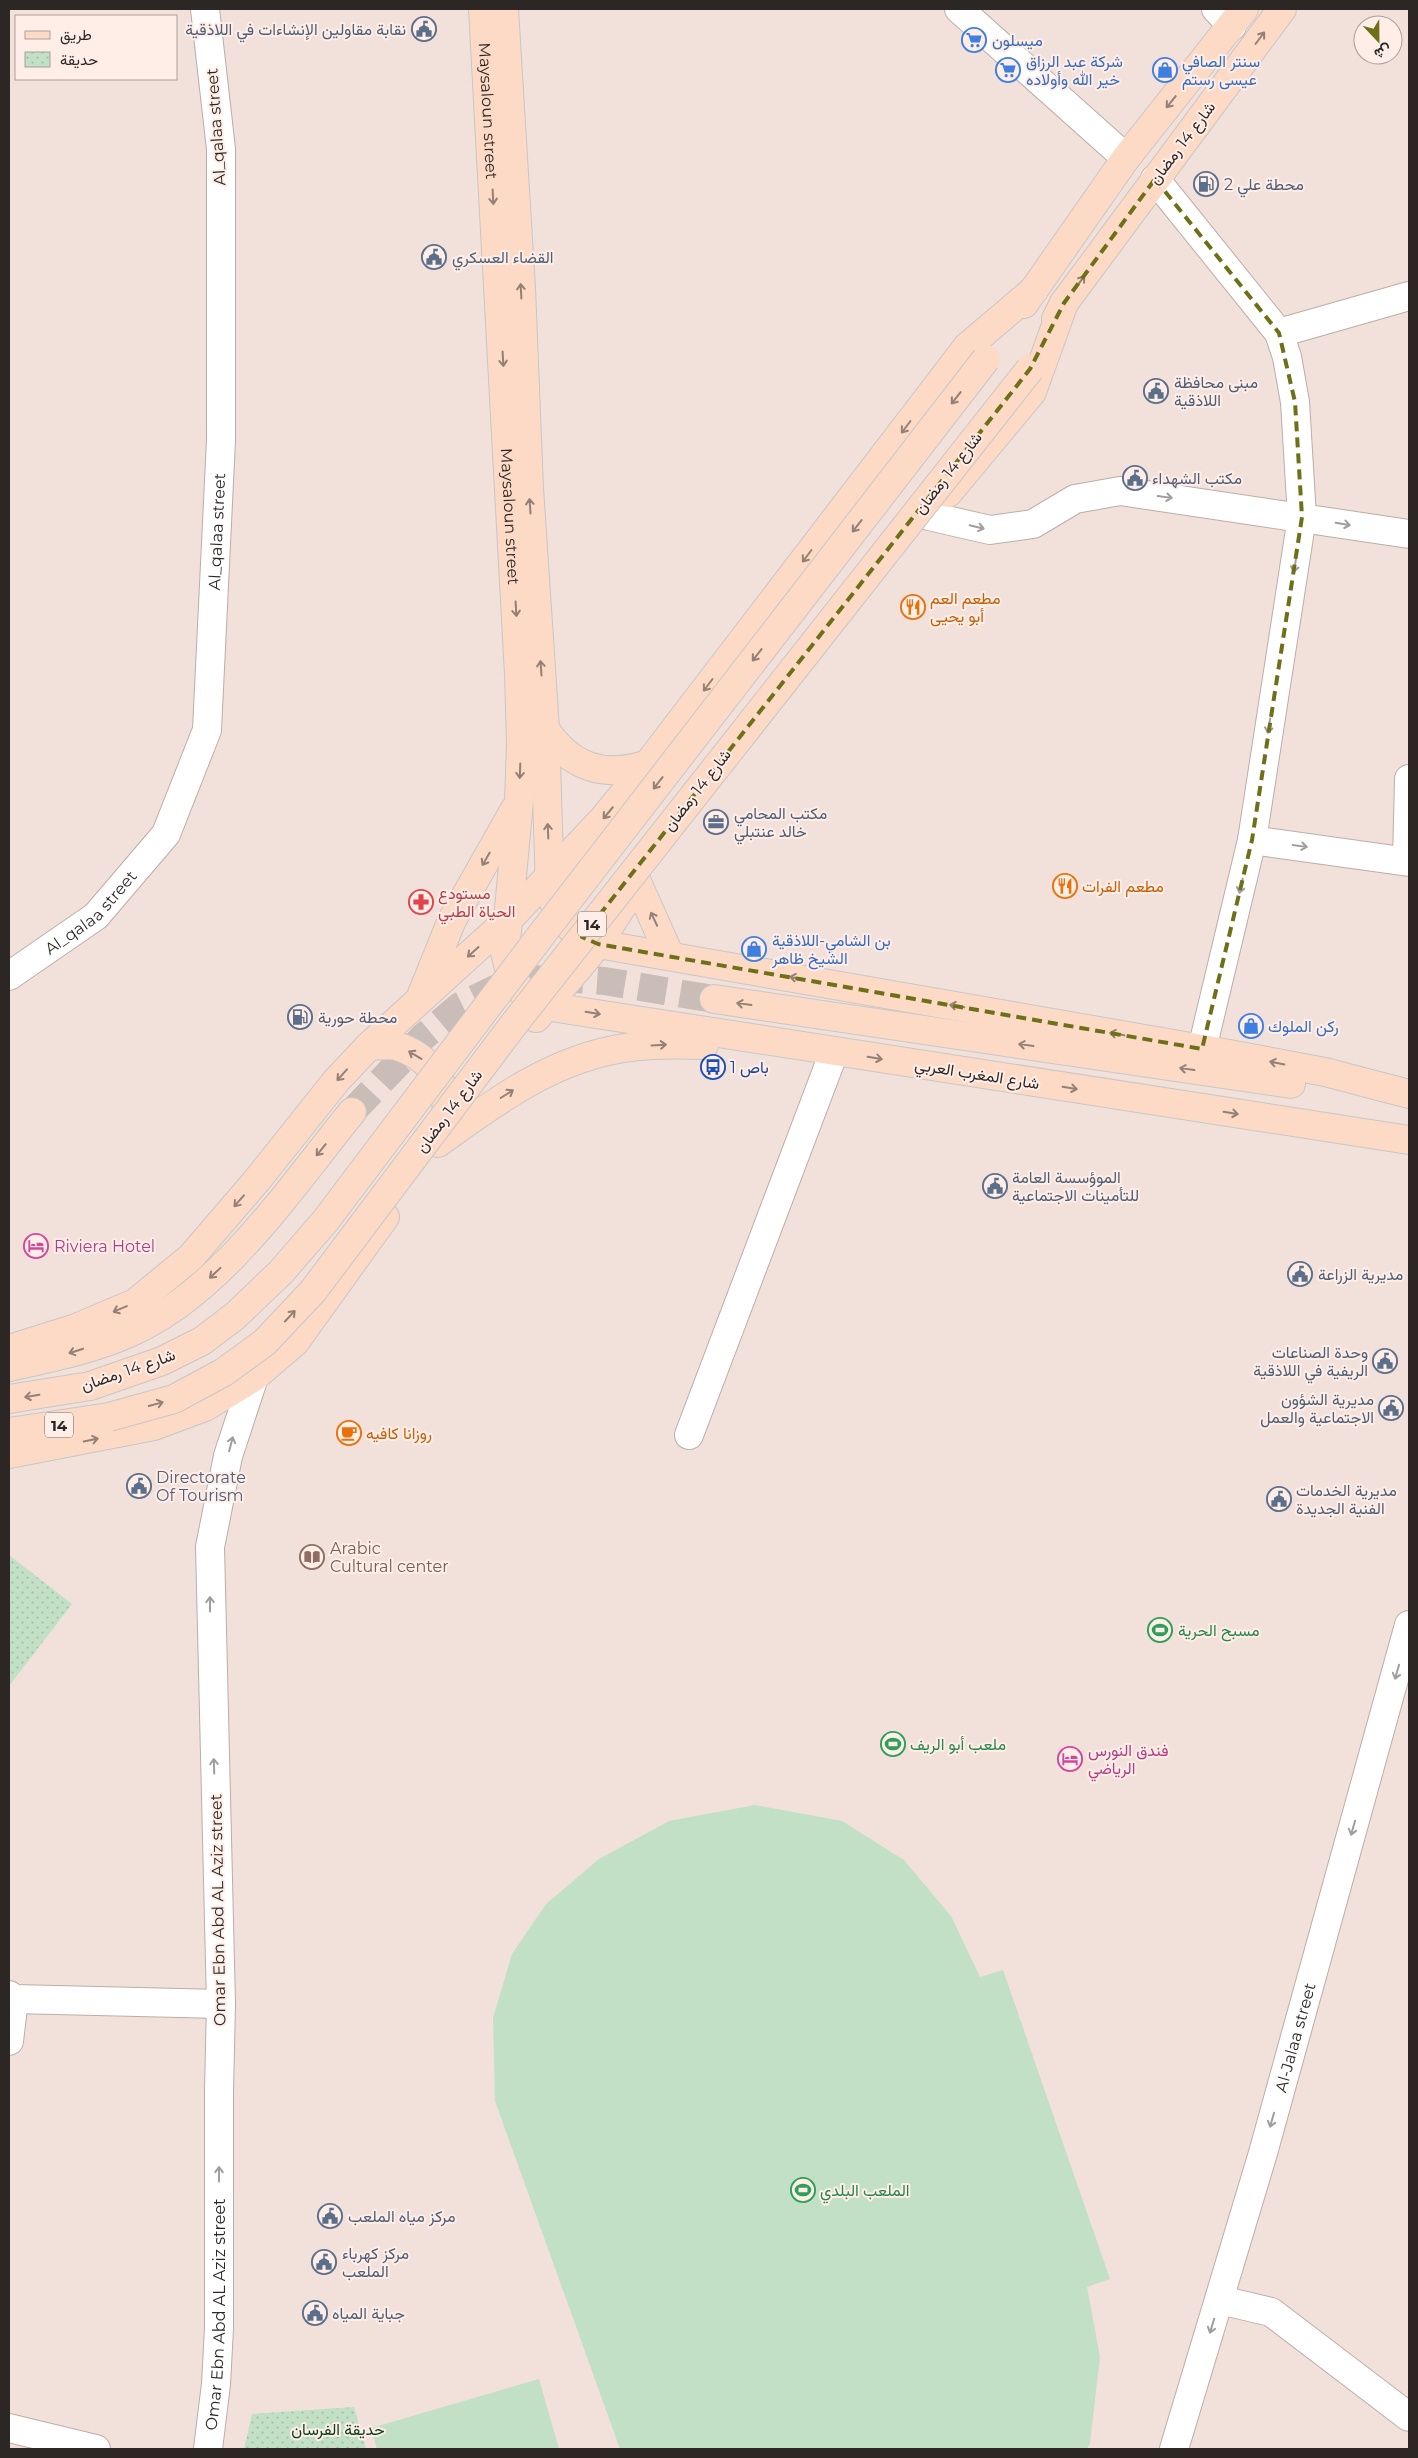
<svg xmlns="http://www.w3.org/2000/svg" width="1418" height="2458" font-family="Montserrat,Vazirmatn,sans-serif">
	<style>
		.green { fill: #c1e0c6 }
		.park { fill: url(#park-dots) }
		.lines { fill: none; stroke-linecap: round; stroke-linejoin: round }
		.major-tunnel { stroke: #cabcb6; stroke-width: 28; stroke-dasharray: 28 14; stroke-linecap: butt }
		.minor-casing { stroke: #bcada6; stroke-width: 30 }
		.major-casing { stroke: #c8c7c6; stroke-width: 30 }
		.minor { stroke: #fff; stroke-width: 28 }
		.major { stroke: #fcdac6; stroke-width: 28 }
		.major-bridge-casing { stroke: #c8c7c6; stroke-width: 30; stroke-linecap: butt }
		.major-bridge { stroke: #fcdac6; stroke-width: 28 }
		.oneway { stroke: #948075 }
		.oneway2 { stroke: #a09d9c }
		.marked { fill: none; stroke: #6d7016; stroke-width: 4; stroke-dasharray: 10 6; stroke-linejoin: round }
		.labels { text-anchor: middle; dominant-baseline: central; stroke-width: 4; stroke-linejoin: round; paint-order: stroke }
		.shield { fill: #feeee7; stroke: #6b625e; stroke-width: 1 }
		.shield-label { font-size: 15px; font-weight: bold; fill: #2c2624 }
		.service-label { font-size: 16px; fill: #4e5e75; stroke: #feeee7; text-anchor: start }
		.shop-label { font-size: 16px; fill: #366cbe; stroke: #feeee7; text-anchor: start }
		.street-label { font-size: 16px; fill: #2c2624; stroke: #feeee7 }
		.food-label { font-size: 16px; fill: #c56008; stroke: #feeee7; text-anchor: start }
		.health-label { font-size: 16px; fill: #be3a42; stroke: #feeee7; text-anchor: start }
		.transit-label { font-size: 16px; fill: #164399; stroke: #feeee7; text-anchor: start }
		.hotel-label { font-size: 16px; fill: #b23c85; stroke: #feeee7; text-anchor: start }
		.education-label { font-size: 16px; fill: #785e54; stroke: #feeee7; text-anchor: start }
		.leisure-label { font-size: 16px; fill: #27864d; stroke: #feeee7; text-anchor: start }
		.park-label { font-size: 16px; fill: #0c401d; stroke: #feeee7 }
	</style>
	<defs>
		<pattern id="park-dots" width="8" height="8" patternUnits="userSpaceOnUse" patternTransform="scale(1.25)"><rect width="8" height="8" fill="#c1e0c6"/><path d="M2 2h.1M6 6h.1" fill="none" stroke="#a6c0aa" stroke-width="1.8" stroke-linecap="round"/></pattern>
	</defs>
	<rect width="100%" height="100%" fill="#f1e1da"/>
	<g class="green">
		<path d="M755 1805 842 1821 904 1860 951 1916 980 1977 1003 1970 1110 2279 1087 2287 1100 2357 1090 2443 1087 2449H620L495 2101 493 2018 512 1954 546 1904 599 1859 669 1821Z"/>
		<path d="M539 2379 559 2449H377L371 2428Z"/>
	</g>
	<g class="park">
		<path d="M9 1555 72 1604 9 1686Z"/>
		<path d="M354 2407 366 2449H244L252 2414Z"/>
	</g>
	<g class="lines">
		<path class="major-tunnel" d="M352 1112 423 1037 460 1006 495 989 529 980 562 978 604 981 714 999"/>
		<defs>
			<g id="minor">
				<path d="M959 9 1126 158"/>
				<path d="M1216 9 1232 26"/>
				<path d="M1155 179 1279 333"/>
				<path d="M929 516 990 530 1033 524 1075 499 1120 491 1409 534"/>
				<path d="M1252 840 1409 862"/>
				<path d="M1407 861 1409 779"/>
				<path id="s1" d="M9 976 96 916 166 834 207 730 221 440V149L205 9"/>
				<path d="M1202 1049 1252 840 1302 517 1295 402 1287 357 1279 333 1409 296"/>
				<path d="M689 1435 834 1052"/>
				<path d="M9 1995 14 1999 221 2004"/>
				<path d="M9 2041 14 1999"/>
				<path d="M1220 2300 1271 2312 1409 2417"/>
				<path d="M9 2428 96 2449"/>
				<path id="s2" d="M208 2449 216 2384 219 2328V2091L221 2004 210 1547 228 1456 254 1377"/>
				<path id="s3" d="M1174 2449 1263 2153 1409 1625"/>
			</g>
			<g id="major">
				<path id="s4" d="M483 9 519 675 521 744 519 801 505 952 511 977 524 994 545 1006 1409 1140"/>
				<path d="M504 9 521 288 529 488 545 729 550 890C557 918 571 934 598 944L1202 1049 1325 1072 1409 1094"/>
				<path d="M1024 304 1126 158 1244 9"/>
				<path d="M1056 319 1064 303 1282 9"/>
				<path d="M948 493 1032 392 1064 303"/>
				<path d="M545 729C570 767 604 779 648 764"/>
				<path d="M637 882 670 956"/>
				<path d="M422 994 452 920 515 809"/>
				<path d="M714 999 1291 1084"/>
				<path d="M536 1018 598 944 632 891"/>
				<path d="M369 1046C377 1046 388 1044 396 1046 432 1056 456 1093 443 1130"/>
				<path d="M438 1143C495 1102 552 1059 624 1048 650 1044 677 1044 704 1045"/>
				<path d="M9 1349 76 1328 135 1303 191 1257 258 1179 336 1081 369 1046 509 919 604 818 648 764 967 347 1034 290"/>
				<path d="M9 1367C49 1358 91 1350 129 1333 221 1293 290 1188 352 1112"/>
				<path d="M9 1399 90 1386"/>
				<path d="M9 1432 109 1417"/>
				<path d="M9 1454 154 1426 205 1407 254 1377 295 1342 385 1217"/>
			</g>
		</defs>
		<use href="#minor" class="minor-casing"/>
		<use href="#major" class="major-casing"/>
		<use href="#minor" class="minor"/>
		<use href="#major" class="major"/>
		<defs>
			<g id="major-bridge">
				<path d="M90 1386 162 1361 202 1341 235 1316 281 1272 326 1220 542 934 986 359"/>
				<path d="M109 1417 174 1399 224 1372 265 1342 313 1291 514 1024 1030 369"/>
			</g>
		</defs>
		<use href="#major-bridge" class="major-bridge-casing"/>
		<use href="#major-bridge" class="major-bridge"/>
	</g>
	<defs><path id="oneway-shaft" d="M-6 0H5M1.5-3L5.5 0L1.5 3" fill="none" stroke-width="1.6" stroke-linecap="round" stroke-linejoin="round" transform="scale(1.25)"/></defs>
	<g class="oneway">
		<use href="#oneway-shaft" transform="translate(1260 38) rotate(-53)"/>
		<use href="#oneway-shaft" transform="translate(1171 102) rotate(129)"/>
		<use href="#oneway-shaft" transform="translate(493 197) rotate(87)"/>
		<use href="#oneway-shaft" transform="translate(1080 282) rotate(-54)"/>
		<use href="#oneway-shaft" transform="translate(521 291) rotate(-93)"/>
		<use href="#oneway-shaft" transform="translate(503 359) rotate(87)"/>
		<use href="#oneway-shaft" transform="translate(956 398) rotate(128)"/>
		<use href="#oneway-shaft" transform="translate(906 427) rotate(127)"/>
		<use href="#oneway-shaft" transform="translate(530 506) rotate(-94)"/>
		<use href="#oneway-shaft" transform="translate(857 526) rotate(128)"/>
		<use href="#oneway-shaft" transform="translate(807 556) rotate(127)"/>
		<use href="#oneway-shaft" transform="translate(516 609) rotate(87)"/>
		<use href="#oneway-shaft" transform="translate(757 655) rotate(128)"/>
		<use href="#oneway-shaft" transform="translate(541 668) rotate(-94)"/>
		<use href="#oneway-shaft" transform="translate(708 685) rotate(127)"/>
		<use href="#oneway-shaft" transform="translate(520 771) rotate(92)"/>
		<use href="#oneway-shaft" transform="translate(658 783) rotate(128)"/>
		<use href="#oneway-shaft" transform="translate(608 813) rotate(130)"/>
		<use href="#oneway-shaft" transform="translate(548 831) rotate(-92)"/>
		<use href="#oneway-shaft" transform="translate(486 859) rotate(120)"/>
		<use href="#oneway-shaft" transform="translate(654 919) rotate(-115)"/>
		<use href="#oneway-shaft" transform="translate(473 952) rotate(138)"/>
		<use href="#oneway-shaft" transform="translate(797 978) rotate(-170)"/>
		<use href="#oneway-shaft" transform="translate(744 1004) rotate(-172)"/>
		<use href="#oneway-shaft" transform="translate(957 1006) rotate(-170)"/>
		<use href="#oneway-shaft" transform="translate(593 1013) rotate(9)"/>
		<use href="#oneway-shaft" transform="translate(1117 1034) rotate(-170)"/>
		<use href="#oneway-shaft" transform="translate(659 1045) rotate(-3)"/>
		<use href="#oneway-shaft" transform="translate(1026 1045) rotate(-172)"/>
		<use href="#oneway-shaft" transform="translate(415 1055) rotate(-149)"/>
		<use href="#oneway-shaft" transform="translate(875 1058) rotate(9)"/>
		<use href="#oneway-shaft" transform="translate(1277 1063) rotate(-169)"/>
		<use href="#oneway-shaft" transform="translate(1187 1069) rotate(-172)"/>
		<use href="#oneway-shaft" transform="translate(342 1075) rotate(132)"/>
		<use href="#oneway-shaft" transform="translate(1070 1088) rotate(9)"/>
		<use href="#oneway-shaft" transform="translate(507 1094) rotate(-32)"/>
		<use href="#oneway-shaft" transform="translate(1231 1113) rotate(9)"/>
		<use href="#oneway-shaft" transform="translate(321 1150) rotate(129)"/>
		<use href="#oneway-shaft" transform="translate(239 1201) rotate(131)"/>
		<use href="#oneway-shaft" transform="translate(215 1273) rotate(137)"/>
		<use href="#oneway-shaft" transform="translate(120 1309) rotate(157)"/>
		<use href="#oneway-shaft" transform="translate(290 1316) rotate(-47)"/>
		<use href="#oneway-shaft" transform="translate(76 1351) rotate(162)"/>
		<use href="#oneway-shaft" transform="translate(32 1396) rotate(171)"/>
		<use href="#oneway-shaft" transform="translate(156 1404) rotate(-15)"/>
		<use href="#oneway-shaft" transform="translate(91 1440) rotate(-11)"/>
	</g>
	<g class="oneway2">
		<use href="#oneway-shaft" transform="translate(1165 497) rotate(8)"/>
		<use href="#oneway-shaft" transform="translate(1343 524) rotate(9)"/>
		<use href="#oneway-shaft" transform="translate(977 527) rotate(13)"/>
		<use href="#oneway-shaft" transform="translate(1295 565) rotate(99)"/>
		<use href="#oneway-shaft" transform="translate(1269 726) rotate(99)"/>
		<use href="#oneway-shaft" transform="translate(1300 846) rotate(8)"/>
		<use href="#oneway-shaft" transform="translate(1241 886) rotate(103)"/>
		<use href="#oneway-shaft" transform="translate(231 1444) rotate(-75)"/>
		<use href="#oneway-shaft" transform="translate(210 1604) rotate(-90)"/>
		<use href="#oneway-shaft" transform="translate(1397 1672) rotate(106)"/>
		<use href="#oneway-shaft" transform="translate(214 1766) rotate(-92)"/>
		<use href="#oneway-shaft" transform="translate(1353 1828) rotate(106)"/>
		<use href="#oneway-shaft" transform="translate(1272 2120) rotate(106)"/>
		<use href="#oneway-shaft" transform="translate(219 2174) rotate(-90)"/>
		<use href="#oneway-shaft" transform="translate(1212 2326) rotate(107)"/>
	</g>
	<path class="marked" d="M1155 179 1279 333 1295 402 1302 517 1252 840 1202 1049 598 944 582 937 1030 369 1064 303Z"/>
	<defs>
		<symbol id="civic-ring" viewBox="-11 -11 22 22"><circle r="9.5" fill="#feeee7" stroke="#5c6f8a" stroke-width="1.5"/><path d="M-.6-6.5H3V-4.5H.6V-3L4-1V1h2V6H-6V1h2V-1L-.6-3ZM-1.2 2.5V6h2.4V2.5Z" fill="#5c6f8a"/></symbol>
		<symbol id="supermarket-ring" viewBox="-11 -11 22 22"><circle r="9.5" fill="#feeee7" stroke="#3f7fe0" stroke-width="1.5"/><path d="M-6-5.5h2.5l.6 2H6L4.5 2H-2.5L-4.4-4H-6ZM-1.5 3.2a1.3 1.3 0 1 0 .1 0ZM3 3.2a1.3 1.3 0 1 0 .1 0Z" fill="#3f7fe0"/></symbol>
		<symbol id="shop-ring" viewBox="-11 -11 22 22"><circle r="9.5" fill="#feeee7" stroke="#3f7fe0" stroke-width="1.5"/><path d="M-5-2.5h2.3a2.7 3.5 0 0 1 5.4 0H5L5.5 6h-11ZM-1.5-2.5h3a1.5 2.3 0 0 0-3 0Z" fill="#3f7fe0"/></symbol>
		<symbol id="fuel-ring" viewBox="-11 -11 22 22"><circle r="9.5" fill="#feeee7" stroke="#5c6f8a" stroke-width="1.5"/><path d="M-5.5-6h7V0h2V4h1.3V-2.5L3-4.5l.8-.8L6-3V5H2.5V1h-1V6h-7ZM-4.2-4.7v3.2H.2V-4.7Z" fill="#5c6f8a"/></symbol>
		<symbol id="restaurant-ring" viewBox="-11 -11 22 22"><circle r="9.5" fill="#feeee7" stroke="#e8710a" stroke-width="1.5"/><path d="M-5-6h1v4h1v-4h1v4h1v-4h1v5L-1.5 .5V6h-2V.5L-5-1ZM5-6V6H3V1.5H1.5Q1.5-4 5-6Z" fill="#e8710a"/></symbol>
		<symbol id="office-ring" viewBox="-11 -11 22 22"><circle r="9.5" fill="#feeee7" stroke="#5c6f8a" stroke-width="1.5"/><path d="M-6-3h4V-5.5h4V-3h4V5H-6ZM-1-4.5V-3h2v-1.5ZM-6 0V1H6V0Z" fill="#5c6f8a"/></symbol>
		<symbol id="pharmacy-ring" viewBox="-11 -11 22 22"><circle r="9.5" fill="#feeee7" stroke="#e0444e" stroke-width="1.5"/><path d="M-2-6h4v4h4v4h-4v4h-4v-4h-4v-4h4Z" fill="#e0444e"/></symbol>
		<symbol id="bus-ring" viewBox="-11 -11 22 22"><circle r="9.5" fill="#feeee7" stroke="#1a4fb4" stroke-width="1.5"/><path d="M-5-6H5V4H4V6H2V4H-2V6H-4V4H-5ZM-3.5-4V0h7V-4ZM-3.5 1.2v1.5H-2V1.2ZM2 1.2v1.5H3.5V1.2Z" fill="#1a4fb4"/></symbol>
		<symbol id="hotel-ring" viewBox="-11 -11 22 22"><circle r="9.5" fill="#feeee7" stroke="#d1479c" stroke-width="1.5"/><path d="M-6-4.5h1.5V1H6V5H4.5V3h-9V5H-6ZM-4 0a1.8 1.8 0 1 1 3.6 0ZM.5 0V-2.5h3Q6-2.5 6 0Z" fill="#d1479c"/></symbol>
		<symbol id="cafe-ring" viewBox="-11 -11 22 22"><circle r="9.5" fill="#feeee7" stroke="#e8710a" stroke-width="1.5"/><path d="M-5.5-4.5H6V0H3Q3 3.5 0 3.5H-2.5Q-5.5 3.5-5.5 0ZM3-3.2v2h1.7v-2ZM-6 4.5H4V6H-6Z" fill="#e8710a"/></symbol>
		<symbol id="library-ring" viewBox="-11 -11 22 22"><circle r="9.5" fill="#feeee7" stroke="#8d6e63" stroke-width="1.5"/><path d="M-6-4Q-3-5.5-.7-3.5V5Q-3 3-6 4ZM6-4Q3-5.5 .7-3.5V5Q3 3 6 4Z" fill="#8d6e63"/></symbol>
		<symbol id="stadium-ring" viewBox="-11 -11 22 22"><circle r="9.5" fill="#feeee7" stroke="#2e9e5b" stroke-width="1.5"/><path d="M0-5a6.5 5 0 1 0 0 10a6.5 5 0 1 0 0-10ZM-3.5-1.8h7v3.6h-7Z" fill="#2e9e5b"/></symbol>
	</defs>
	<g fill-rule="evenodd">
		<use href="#civic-ring" x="410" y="15" width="28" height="28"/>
		<use href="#supermarket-ring" x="960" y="26" width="28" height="28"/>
		<use href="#supermarket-ring" x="994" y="56" width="28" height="28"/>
		<use href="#shop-ring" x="1151" y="56" width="28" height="28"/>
		<use href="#fuel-ring" x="1192" y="170" width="28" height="28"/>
		<use href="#civic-ring" x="420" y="243" width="28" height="28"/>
		<use href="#civic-ring" x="1142" y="377" width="28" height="28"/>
		<use href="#civic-ring" x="1121" y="464" width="28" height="28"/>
		<use href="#restaurant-ring" x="899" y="593" width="28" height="28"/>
		<use href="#office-ring" x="702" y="808" width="28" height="28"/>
		<use href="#restaurant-ring" x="1051" y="872" width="28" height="28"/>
		<use href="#pharmacy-ring" x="407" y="888" width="28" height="28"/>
		<use href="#shop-ring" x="740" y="935" width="28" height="28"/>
		<use href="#fuel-ring" x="286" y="1003" width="28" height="28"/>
		<use href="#shop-ring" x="1237" y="1012" width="28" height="28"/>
		<use href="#bus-ring" x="699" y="1053" width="28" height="28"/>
		<use href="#civic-ring" x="981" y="1172" width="28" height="28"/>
		<use href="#hotel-ring" x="22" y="1232" width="28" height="28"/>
		<use href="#civic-ring" x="1286" y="1260" width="28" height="28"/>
		<use href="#civic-ring" x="1371" y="1347" width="28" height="28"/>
		<use href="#civic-ring" x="1377" y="1394" width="28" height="28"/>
		<use href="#cafe-ring" x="335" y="1419" width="28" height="28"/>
		<use href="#civic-ring" x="125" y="1472" width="28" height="28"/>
		<use href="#civic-ring" x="1265" y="1485" width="28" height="28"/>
		<use href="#library-ring" x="298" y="1543" width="28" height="28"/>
		<use href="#stadium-ring" x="1146" y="1616" width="28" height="28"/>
		<use href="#stadium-ring" x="879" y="1730" width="28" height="28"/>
		<use href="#hotel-ring" x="1056" y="1745" width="28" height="28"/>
		<use href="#stadium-ring" x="789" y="2176" width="28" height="28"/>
		<use href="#civic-ring" x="316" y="2202" width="28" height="28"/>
		<use href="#civic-ring" x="310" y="2248" width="28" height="28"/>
		<use href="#civic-ring" x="301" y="2299" width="28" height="28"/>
	</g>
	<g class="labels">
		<g class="shield">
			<rect x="578" y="911.5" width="28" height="25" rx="4"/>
			<rect x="45" y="1412.5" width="28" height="25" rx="4"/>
		</g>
		<g class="shield-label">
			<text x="592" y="924">14</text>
			<text x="59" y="1425">14</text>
		</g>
		<g class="service-label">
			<text x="406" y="29" text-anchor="end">نقابة مقاولين الإنشاءات في اللاذقية</text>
			<text x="1224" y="184">محطة علي 2</text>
			<text x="452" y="257">القضاء العسكري</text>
			<text x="1174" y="382">مبنى محافظة<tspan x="1174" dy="18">اللاذقية</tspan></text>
			<text x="1152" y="478">مكتب الشهداء</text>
			<text x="734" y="813">مكتب المحامي<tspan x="734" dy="18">خالد عنتبلي</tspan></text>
			<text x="318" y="1017">محطة حورية</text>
			<text x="1012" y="1177">الموؤسسة العامة<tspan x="1012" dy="18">للتأمينات الاجتماعية</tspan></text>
			<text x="1318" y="1274">مديرية الزراعة</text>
			<text x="1368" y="1352" text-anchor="end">وحدة الصناعات<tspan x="1368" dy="18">الريفية في اللاذقية</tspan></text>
			<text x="1374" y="1399" text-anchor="end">مديرية الشؤون<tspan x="1374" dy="18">الاجتماعية والعمل</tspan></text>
			<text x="156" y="1477">Directorate<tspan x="156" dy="18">Of Tourism</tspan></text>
			<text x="1296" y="1490">مديرية الخدمات<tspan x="1296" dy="18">الفنية الجديدة</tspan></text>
			<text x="348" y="2216">مركز مياه الملعب</text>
			<text x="342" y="2253">مركز كهرباء<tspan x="342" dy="18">الملعب</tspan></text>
			<text x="332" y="2313">جباية المياه</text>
		</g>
		<g class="shop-label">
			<text x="992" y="40">ميسلون</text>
			<text x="1026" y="61">شركة عبد الرزاق<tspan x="1026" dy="18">خير الله وأولاده</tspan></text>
			<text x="1182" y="61">سنتر الصافي<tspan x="1182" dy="18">عيسى رستم</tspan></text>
			<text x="772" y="940">بن الشامي-اللاذقية<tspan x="772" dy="18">الشيخ ظاهر</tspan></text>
			<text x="1268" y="1026">ركن الملوك</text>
		</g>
		<g class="street-label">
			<text stroke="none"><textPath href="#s4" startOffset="102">Maysaloun street</textPath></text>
			<text transform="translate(216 127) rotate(-94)">Al_qalaa street</text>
			<text transform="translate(1182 143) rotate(-53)">شارع 14 رمضان</text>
			<text transform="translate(948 473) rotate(-52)">شارع 14 رمضان</text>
			<text stroke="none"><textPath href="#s4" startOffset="508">Maysaloun street</textPath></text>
			<text stroke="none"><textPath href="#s1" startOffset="524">Al_qalaa street</textPath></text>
			<text transform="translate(697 790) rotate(-52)">شارع 14 رمضان</text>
			<text stroke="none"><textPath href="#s1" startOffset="104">Al_qalaa street</textPath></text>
			<text transform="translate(977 1074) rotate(9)">شارع المغرب العربي</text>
			<text transform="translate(449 1111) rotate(-53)">شارع 14 رمضان</text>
			<text transform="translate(128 1370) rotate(-19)">شارع 14 رمضان</text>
			<text transform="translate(218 1910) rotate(-91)">Omar Ebn Abd AL Aziz street</text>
			<text stroke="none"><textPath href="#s3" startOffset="429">Al-Jalaa street</textPath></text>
			<text stroke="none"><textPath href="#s2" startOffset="135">Omar Ebn Abd AL Aziz street</textPath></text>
		</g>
		<g class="food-label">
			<text x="930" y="598">مطعم العم<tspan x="930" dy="18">أبو يحيى</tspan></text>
			<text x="1082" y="886">مطعم الفرات</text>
			<text x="366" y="1433">روزانا كافيه</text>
		</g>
		<g class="health-label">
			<text x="438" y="893">مستودع<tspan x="438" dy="18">الحياة الطبي</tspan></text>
		</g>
		<g class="transit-label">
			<text x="730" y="1067">باص 1</text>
		</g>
		<g class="hotel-label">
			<text x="54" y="1246">Riviera Hotel</text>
			<text x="1088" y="1750">فندق النورس<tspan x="1088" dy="18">الرياضي</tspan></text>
		</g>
		<g class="education-label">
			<text x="330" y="1548">Arabic<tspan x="330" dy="18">Cultural center</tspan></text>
		</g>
		<g class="leisure-label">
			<text x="1178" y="1630">مسبح الحرية</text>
			<text x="910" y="1744">ملعب أبو الريف</text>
			<text x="820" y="2190">الملعب البلدي</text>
		</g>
		<g class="park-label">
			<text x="338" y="2429">حديقة الفرسان</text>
		</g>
	</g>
	<rect width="1418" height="2458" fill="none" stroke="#2c2624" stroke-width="20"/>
	<rect x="15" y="15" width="162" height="65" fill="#feeee7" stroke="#aa9e99"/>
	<rect x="25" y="31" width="25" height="8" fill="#fcdac6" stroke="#aa9e99"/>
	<text x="60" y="40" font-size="15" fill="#2c2624">طريق</text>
	<rect x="25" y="52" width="25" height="15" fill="url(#park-dots)" stroke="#aa9e99"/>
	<text x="60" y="65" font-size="15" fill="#2c2624">حديقة</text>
	<g transform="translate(1378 40) rotate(158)"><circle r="24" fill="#feeee7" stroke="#aa9e99"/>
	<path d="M0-4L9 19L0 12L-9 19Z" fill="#6d7016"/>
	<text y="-8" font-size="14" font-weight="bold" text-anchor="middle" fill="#2c2624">ش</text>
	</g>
</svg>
